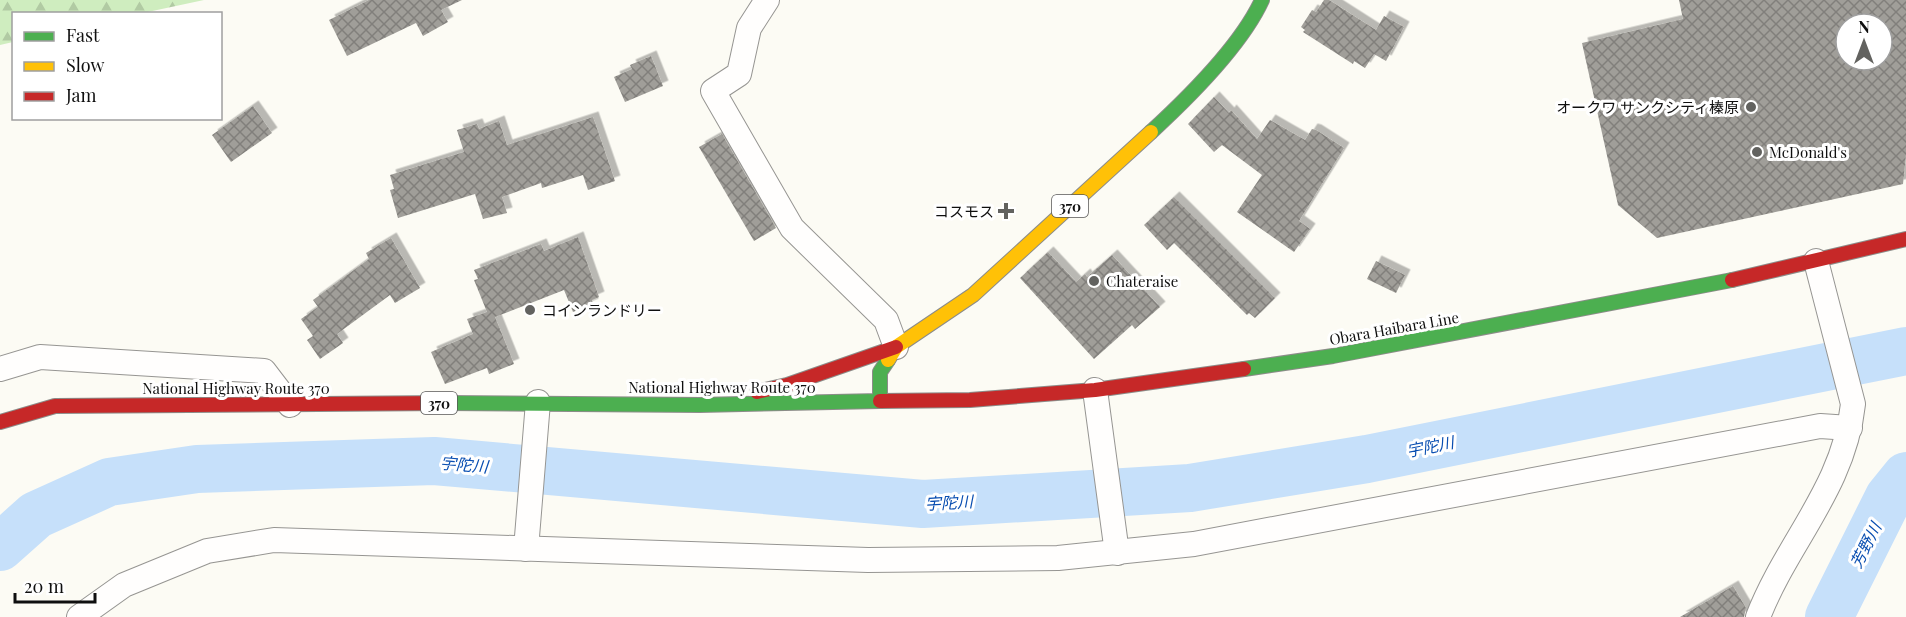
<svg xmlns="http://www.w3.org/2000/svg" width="1906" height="617" font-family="'Playfair Display','Noto Sans JP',serif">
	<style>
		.forest { fill: url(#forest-firs) }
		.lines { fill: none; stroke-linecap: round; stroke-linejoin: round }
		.river { stroke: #c6e0fa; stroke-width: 48 }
		.building { fill: url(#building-cross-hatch); fill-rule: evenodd; filter: url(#shadow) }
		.street-casing { stroke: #969592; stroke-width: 26 }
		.fast-casing { stroke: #8c8c89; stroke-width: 16 }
		.slow-casing { stroke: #8c8c89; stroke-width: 16 }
		.jam-casing { stroke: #8c8c89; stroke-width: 16 }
		.street { stroke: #fffefd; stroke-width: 24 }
		.fast { stroke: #4caf50; stroke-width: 14 }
		.slow { stroke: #ffc107; stroke-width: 14 }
		.jam { stroke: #c62828; stroke-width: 14 }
		.poi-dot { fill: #62625f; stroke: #fff; stroke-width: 2 }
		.labels { text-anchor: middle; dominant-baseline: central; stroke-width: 6; stroke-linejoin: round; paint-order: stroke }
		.shield { fill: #fff; stroke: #575757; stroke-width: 1.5 }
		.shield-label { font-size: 14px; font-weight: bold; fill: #0f0f0f }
		.poi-label { font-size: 15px; fill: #0f0f0f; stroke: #fff; text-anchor: start }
		.street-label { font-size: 15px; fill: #0f0f0f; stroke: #fff }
		.water-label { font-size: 16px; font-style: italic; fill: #094eb1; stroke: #fff }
	</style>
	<defs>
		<pattern id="forest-firs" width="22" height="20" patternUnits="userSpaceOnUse" patternTransform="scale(1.5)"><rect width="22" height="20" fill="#cfedbf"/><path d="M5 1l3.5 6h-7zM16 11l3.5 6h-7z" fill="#b1caa3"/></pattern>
		<pattern id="building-cross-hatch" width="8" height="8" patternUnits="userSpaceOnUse" patternTransform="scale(1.5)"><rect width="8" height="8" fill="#a09e99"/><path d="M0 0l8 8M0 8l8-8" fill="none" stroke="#817f7b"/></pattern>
		<filter id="shadow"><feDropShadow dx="5.5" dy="-5.5" stdDeviation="0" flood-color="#0004"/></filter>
	</defs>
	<rect width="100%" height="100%" fill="#fcfbf4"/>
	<path class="forest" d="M0 0H204L143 13 14 14 13 42 0 45Z"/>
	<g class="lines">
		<g class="river">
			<path d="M0 547 36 515 109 482 197 469 434 461 923 504 1190 488 1367 459 1906 351"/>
			<path d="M1829 617 1889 497 1906 476"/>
		</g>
	</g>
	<g class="building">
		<path d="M369 0H462L441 10 448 22 423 36 416 23 347 56 329 20Z"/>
		<path d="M1324 0H1329L1376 30 1384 16 1404 27 1386 61 1374 54 1365 68 1354 61 1353 64 1303 32 1305 30 1301 27 1312 10 1316 12Z"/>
		<path d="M1679 0H1906V154L1903 184 1657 238 1618 205 1582 43 1683 19ZM1846 24H1882V60H1846Z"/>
		<path d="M651 56 663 86 625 102 614 77 632 69 630 65Z"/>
		<path d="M1214 97 1229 113 1231 110 1257 139 1270 120 1305 140 1312 129 1316 130 1344 148 1299 221 1310 229 1294 252 1237 212 1262 175 1222 145 1214 152 1188 124Z"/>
		<path d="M253 106 272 133 231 162 212 135Z"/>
		<path d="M593 117 615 181 588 190 583 175 542 188 541 183 502 197 507 213 483 219 475 194 398 218 390 190 394 189 390 175 464 152 457 130 477 124 479 129 499 121 507 145Z"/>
		<path d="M722 134 776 228 754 241 699 147Z"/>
		<path d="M1174 197 1275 298 1255 318 1249 313 1247 315 1174 243 1167 250 1144 225Z"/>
		<path d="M578 237 599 297 592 300 593 304 573 312 564 290 495 317 514 364 489 374 487 368 445 384 431 352 473 334 467 319 487 312 474 280 478 279 474 270 541 244 544 251Z"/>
		<path d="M391 238 420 288 395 303 390 295 337 334 343 343 320 359 307 340 313 336 301 319 318 307 313 300 369 259 366 253Z"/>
		<path d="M1048 252 1076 282 1085 274 1087 277 1112 255 1160 307 1135 329 1132 325 1094 359 1020 278Z"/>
		<path d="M1376 261 1405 275 1396 293 1367 279Z"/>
		<path d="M1733 586 1746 608 1744 617H1680Z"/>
	</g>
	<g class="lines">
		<defs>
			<g id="street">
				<path d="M767 0 749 28 739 74 713 91 792 228 886 320 896 347"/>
				<path d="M0 369 40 357 264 371 290 405"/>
				<path d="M1095 390 1117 553"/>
				<path d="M526 549 538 402"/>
				<path d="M79 617 124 585 207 551 274 540 868 560 1058 558 1194 544 1820 426 1850 428"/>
				<path d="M1758 617C1787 542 1844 488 1853 404L1816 261"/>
			</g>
			<g id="fast">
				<path d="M1151 132C1188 98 1241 46 1262 0"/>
				<path d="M1244 369 1333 356 1732 280"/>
				<path d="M447 403 700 405 880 401V372L888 360"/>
			</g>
			<path id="slow" d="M888 360 896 347 973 295 1151 132"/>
			<g id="jam">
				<path d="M1732 280 1906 239"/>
				<path d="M757 392 787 385 896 347"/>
				<path d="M880 401 970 400 1095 390 1244 369"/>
				<path d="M0 422 55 406 447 403"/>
			</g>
		</defs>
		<use href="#street" class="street-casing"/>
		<use href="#fast" class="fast-casing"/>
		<use href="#slow" class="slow-casing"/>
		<use href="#jam" class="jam-casing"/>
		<use href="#street" class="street"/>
		<use href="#fast" class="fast"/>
		<use href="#slow" class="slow"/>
		<use href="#jam" class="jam"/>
	</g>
	<g class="poi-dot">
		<circle cx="1751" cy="107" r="6"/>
		<circle cx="1757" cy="152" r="6"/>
		<path d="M1003 202h6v6h6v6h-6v6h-6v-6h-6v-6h6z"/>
		<circle cx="1094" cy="281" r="6"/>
		<circle cx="530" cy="310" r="6"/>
	</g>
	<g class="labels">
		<g class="shield">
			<rect x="1052" y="195" width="36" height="22" rx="4.5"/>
			<rect x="421" y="392" width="36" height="22" rx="4.5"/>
		</g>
		<g class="shield-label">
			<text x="1070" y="206">370</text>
			<text x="439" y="403">370</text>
		</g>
		<g class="poi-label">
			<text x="1739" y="107" text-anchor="end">オークワ サンクシティ榛原</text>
			<text x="1769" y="152">McDonald's</text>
			<text x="994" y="211" text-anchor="end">コスモス</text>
			<text x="1106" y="281">Chateraise</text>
			<text x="542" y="310">コインランドリー</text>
		</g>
		<g class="street-label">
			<text transform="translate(1394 328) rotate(-10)">Obara Haibara Line</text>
			<text x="722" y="387">National Highway Route 370</text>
			<text x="236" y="388">National Highway Route 370</text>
		</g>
		<g class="water-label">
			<text transform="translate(1430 446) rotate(-11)">宇陀川</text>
			<text transform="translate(464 464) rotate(5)">宇陀川</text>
			<text transform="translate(949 502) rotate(-3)">宇陀川</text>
			<text transform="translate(1865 545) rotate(-63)">芳野川</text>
		</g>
	</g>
	<rect x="12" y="12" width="210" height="108" fill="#ffffff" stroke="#9f9f9f" stroke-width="1.5"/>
	<rect x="24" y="32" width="30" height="9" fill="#4caf50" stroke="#9f9f9f" stroke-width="1.5"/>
	<text x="66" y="42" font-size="18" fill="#0f0f0f">Fast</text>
	<rect x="24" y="62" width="30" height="9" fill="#ffc107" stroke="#9f9f9f" stroke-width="1.5"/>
	<text x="66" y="72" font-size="18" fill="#0f0f0f">Slow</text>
	<rect x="24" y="92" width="30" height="9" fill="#c62828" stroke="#9f9f9f" stroke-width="1.5"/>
	<text x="66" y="102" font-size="18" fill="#0f0f0f">Jam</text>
	<g transform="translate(1864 42)"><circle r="28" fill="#ffffff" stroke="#9f9f9f" stroke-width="1.5"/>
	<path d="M0-4.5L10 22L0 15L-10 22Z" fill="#62625f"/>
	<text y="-9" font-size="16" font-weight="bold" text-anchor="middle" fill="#0f0f0f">N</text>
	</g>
	<path d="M15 593v9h80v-9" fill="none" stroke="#0f0f0f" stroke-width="3"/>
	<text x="24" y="593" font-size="18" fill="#0f0f0f" stroke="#ffffff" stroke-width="4.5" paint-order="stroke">20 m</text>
</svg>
